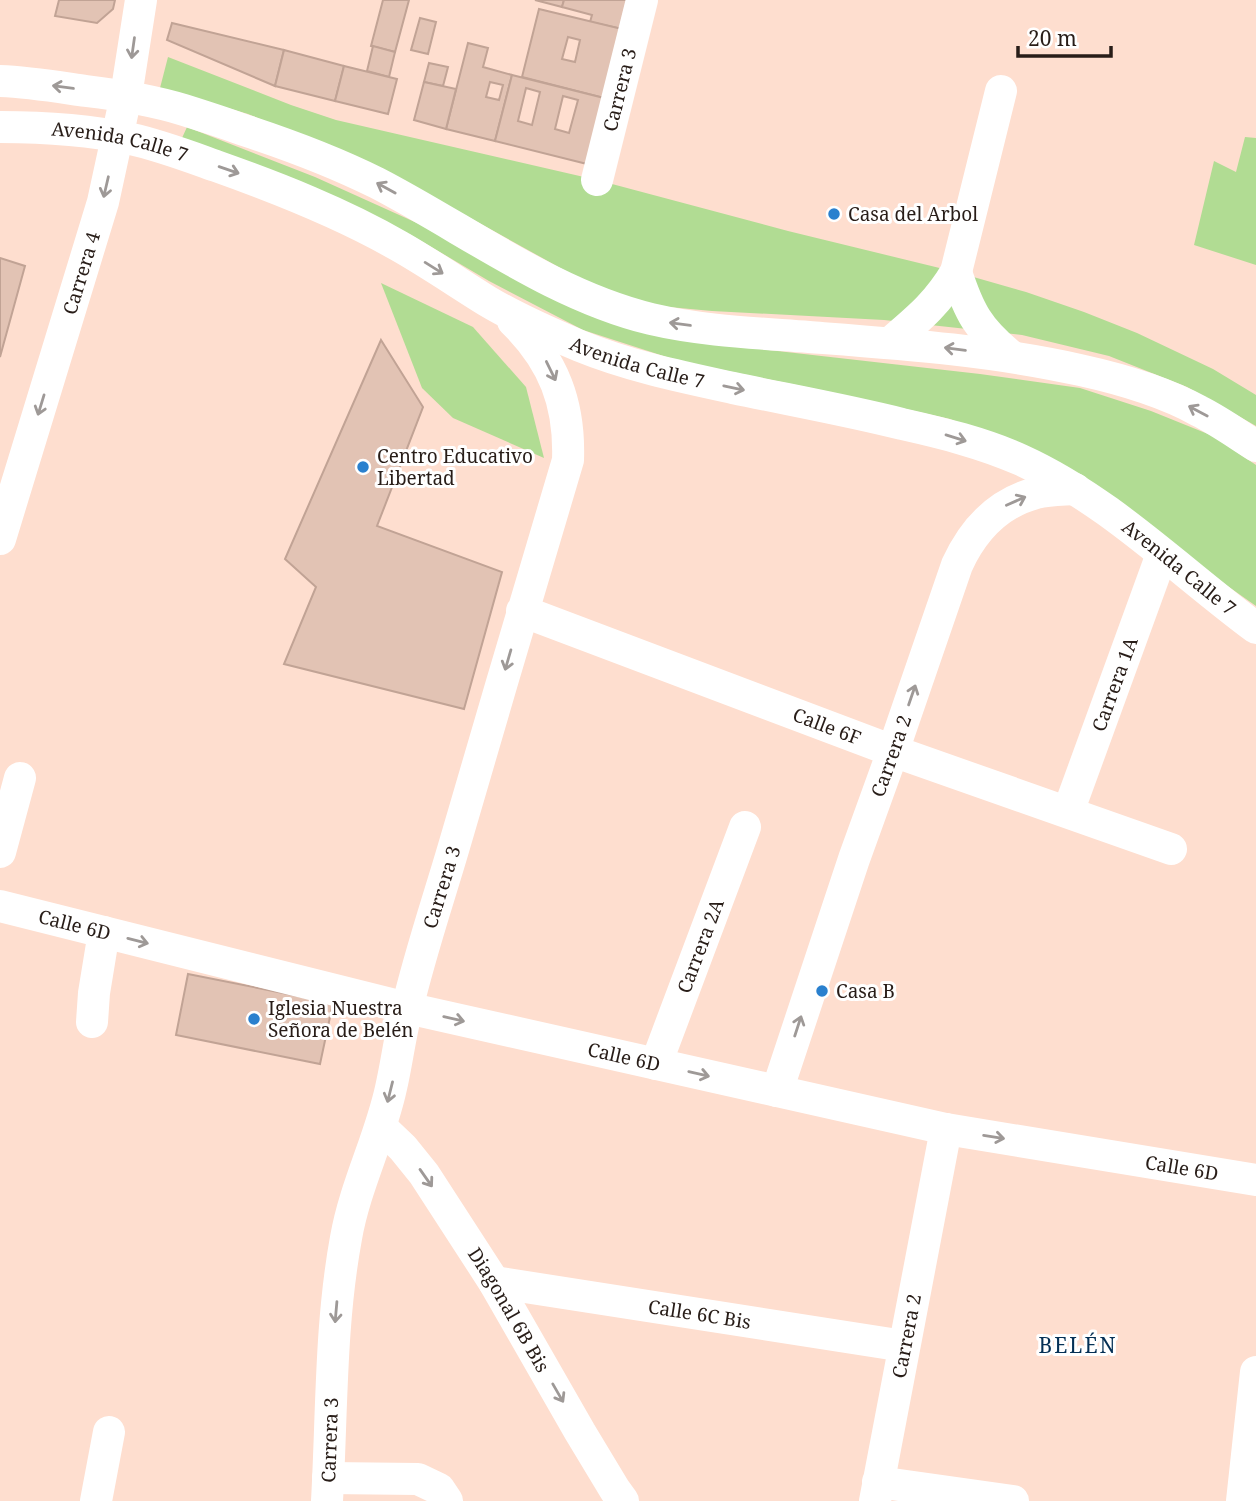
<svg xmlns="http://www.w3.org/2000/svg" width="1256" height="1501" font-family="'Noto Serif',serif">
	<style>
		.green { fill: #b1dc93 }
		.building { fill: #e2c3b4; stroke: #c1a395; stroke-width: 2; fill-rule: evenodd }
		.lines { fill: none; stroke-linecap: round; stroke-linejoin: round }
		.minor { stroke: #fff; stroke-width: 32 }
		.oneway { stroke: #9e9997 }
		.poi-dot { fill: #2a80ce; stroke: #fff; stroke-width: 2.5 }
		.labels { text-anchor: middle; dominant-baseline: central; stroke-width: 6; stroke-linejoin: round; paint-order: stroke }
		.street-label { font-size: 19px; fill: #281d18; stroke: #fff }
		.poi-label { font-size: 19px; fill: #281d18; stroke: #fff; text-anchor: start }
		.neighbourhood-label { font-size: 21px; letter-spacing: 2px; fill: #053055; stroke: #fff }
	</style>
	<rect width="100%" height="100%" fill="#fedecf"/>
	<g class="green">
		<path d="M168 57 291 105 336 120 597 180 788 231 956 272 1026 292 1084 312 1137 333 1213 369 1256 395V426L1187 387 1109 356 1022 335 884 320 712 311 658 306 608 292 582 280 454 209 355 159 248 114 160 88Z"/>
		<path d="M187 127 315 177 417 223 759 349 980 374 1080 388 1151 411 1213 436 1256 465V606L1044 457 950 419 825 391 679 361 583 330 489 281 411 235 182 138Z"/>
		<path d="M1245 137 1256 138V265L1194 245 1214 161 1236 172Z"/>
		<path d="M381 283 473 327 526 387 544 458 453 418 422 388Z"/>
	</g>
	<g class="building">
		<path d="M59 0H115L113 9 97 23 55 16Z"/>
		<path d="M383 0H409L395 52 371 46Z"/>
		<path d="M535 0H564L562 7Z"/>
		<path d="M564 0H629L622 29 590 22 592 15 562 7Z"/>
		<path d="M539 9 622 29 604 98 522 77ZM568 37 580 40 575 62 562 59Z"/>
		<path d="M420 18 436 22 428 54 411 50Z"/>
		<path d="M172 23 284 50 275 86 167 40Z"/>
		<path d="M468 43 488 48 483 67 512 75 495 141 446 129ZM490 82 503 85 499 100 486 97Z"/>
		<path d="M373 46 395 52 389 77 367 71Z"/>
		<path d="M284 50 344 66 335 101 275 86Z"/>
		<path d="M429 63 448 67 443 86 424 82Z"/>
		<path d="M344 66 397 79 388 114 335 101Z"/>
		<path d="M512 75 604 98 587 164 495 141ZM526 88 540 92 532 125 518 121ZM563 96 578 100 569 133 555 129Z"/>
		<path d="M424 82 456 89 446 129 414 120Z"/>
		<path d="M0 258 25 266 0 357Z"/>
		<path d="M381 340 423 407 377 526 502 572 464 709 284 664 316 587 285 559Z"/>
		<path d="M188 974 333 1003 320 1064 176 1035Z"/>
	</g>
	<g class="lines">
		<g class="minor">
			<path d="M0 81C29 82 58 87 86 91 119 95 152 100 184 110 203 116 222 122 241 129 287 144 333 161 377 183 466 229 552 295 651 319 702 331 757 333 809 337 901 344 990 350 1080 370 1121 379 1163 391 1199 411 1219 421 1237 434 1256 446"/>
			<path id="s1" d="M0 127C43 127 89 130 131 139 159 145 188 156 216 166 278 188 342 213 399 246 429 263 458 283 487 301 517 319 549 333 580 346 629 366 682 377 733 388 790 400 846 410 902 424 942 433 983 443 1021 460 1109 500 1179 571 1256 628"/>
			<path id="s2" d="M597 180 642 0"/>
			<path d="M956 272C969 312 978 329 1011 356"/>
			<path d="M890 343C918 319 937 304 956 272L1001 91"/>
			<path id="s3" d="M0 539 103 202 126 96 141 0"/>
			<path id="s4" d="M522 611 893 751 1171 849"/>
			<path id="s5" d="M1068 812 1162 554"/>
			<path d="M0 852 20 778"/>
			<path id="s6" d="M0 906 407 1008 946 1129 1256 1180"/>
			<path d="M92 1022 94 993 104 932"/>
			<path id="s7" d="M656 1064 745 827"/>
			<path id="s8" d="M777 1091 854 859 893 751 957 565C973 530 998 503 1036 493 1049 490 1062 490 1075 489"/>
			<path id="s9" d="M381 1127 403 1148 424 1174 494 1282 580 1432 615 1490 623 1501"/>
			<path id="s10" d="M494 1282 904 1346"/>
			<path d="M328 1478 418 1479 439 1489 447 1501"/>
			<path d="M878 1482 1013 1501"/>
			<path d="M96 1501 109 1432"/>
			<path id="s11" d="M327 1501C332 1413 330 1325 346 1238 355 1186 380 1139 391 1088 397 1062 400 1035 407 1009 420 953 439 898 455 843 492 715 530 588 568 460 570 404 554 361 513 321"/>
			<path id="s12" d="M875 1501 946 1129"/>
			<path d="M1242 1501 1256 1372"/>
		</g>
	</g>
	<defs><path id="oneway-shaft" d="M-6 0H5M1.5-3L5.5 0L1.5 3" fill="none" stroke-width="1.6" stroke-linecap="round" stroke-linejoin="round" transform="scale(1.75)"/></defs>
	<g class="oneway">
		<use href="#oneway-shaft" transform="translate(133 48) rotate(98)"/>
		<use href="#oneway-shaft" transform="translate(63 87) rotate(-172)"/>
		<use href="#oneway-shaft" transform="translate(229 170) rotate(19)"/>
		<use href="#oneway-shaft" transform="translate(106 187) rotate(103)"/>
		<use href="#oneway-shaft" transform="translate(386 188) rotate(-151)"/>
		<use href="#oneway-shaft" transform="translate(434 268) rotate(32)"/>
		<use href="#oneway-shaft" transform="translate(680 324) rotate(-172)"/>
		<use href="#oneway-shaft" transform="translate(955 349) rotate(-173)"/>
		<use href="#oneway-shaft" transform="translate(551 371) rotate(64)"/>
		<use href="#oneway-shaft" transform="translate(734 388) rotate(12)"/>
		<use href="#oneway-shaft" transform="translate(41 405) rotate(107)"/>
		<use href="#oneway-shaft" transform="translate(1198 411) rotate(-152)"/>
		<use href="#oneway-shaft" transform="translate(956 438) rotate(17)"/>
		<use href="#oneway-shaft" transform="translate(1016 501) rotate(-24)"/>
		<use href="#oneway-shaft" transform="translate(508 660) rotate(106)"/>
		<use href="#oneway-shaft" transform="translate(912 695) rotate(-71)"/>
		<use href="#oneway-shaft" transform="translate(138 941) rotate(14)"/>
		<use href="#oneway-shaft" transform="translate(454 1019) rotate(13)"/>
		<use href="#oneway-shaft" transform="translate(798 1026) rotate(-72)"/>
		<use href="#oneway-shaft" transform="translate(699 1074) rotate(13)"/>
		<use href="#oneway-shaft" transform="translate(390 1092) rotate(104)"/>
		<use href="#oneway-shaft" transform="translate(994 1137) rotate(9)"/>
		<use href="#oneway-shaft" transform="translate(426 1178) rotate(55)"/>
		<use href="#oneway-shaft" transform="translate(336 1312) rotate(95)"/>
		<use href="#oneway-shaft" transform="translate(558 1393) rotate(60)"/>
	</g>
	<g class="poi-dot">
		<circle cx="834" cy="214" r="7"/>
		<circle cx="363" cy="467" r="7"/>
		<circle cx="822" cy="991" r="7"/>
		<circle cx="254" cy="1019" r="7"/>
	</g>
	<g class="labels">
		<g class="street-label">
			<text stroke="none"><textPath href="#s2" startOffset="93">Carrera 3</textPath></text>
			<text stroke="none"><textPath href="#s1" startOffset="121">Avenida Calle 7</textPath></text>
			<text stroke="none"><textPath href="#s3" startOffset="278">Carrera 4</textPath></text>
			<text stroke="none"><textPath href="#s1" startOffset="688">Avenida Calle 7</textPath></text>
			<text stroke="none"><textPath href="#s1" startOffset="1276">Avenida Calle 7</textPath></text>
			<text stroke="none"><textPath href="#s5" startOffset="136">Carrera 1A</textPath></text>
			<text stroke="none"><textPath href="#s4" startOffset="326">Calle 6F</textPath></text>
			<text stroke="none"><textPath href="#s8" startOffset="354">Carrera 2</textPath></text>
			<text stroke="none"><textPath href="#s11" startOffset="628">Carrera 3</textPath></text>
			<text stroke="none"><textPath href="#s6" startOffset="77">Calle 6D</textPath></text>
			<text stroke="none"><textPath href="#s7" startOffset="126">Carrera 2A</textPath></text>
			<text stroke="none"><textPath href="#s6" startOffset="642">Calle 6D</textPath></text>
			<text stroke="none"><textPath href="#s6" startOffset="1211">Calle 6D</textPath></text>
			<text stroke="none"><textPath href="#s9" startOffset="224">Diagonal 6B Bis</textPath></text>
			<text stroke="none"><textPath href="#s10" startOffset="208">Calle 6C Bis</textPath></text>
			<text stroke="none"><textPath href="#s12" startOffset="168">Carrera 2</textPath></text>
			<text stroke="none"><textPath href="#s11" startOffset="61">Carrera 3</textPath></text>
		</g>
		<g class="poi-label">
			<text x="848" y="214">Casa del Arbol</text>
			<text x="377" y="456">Centro Educativo<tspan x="377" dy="22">Libertad</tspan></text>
			<text x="836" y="991">Casa B</text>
			<text x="268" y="1008">Iglesia Nuestra<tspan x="268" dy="22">Señora de Belén</tspan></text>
		</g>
		<g class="neighbourhood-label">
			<text x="1078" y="1345">BELÉN</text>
		</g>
	</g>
	<path d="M1018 46v10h93v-10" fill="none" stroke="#281d18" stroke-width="3.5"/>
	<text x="1028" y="46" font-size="21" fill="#281d18" stroke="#ffffff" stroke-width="5" paint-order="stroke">20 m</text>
</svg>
